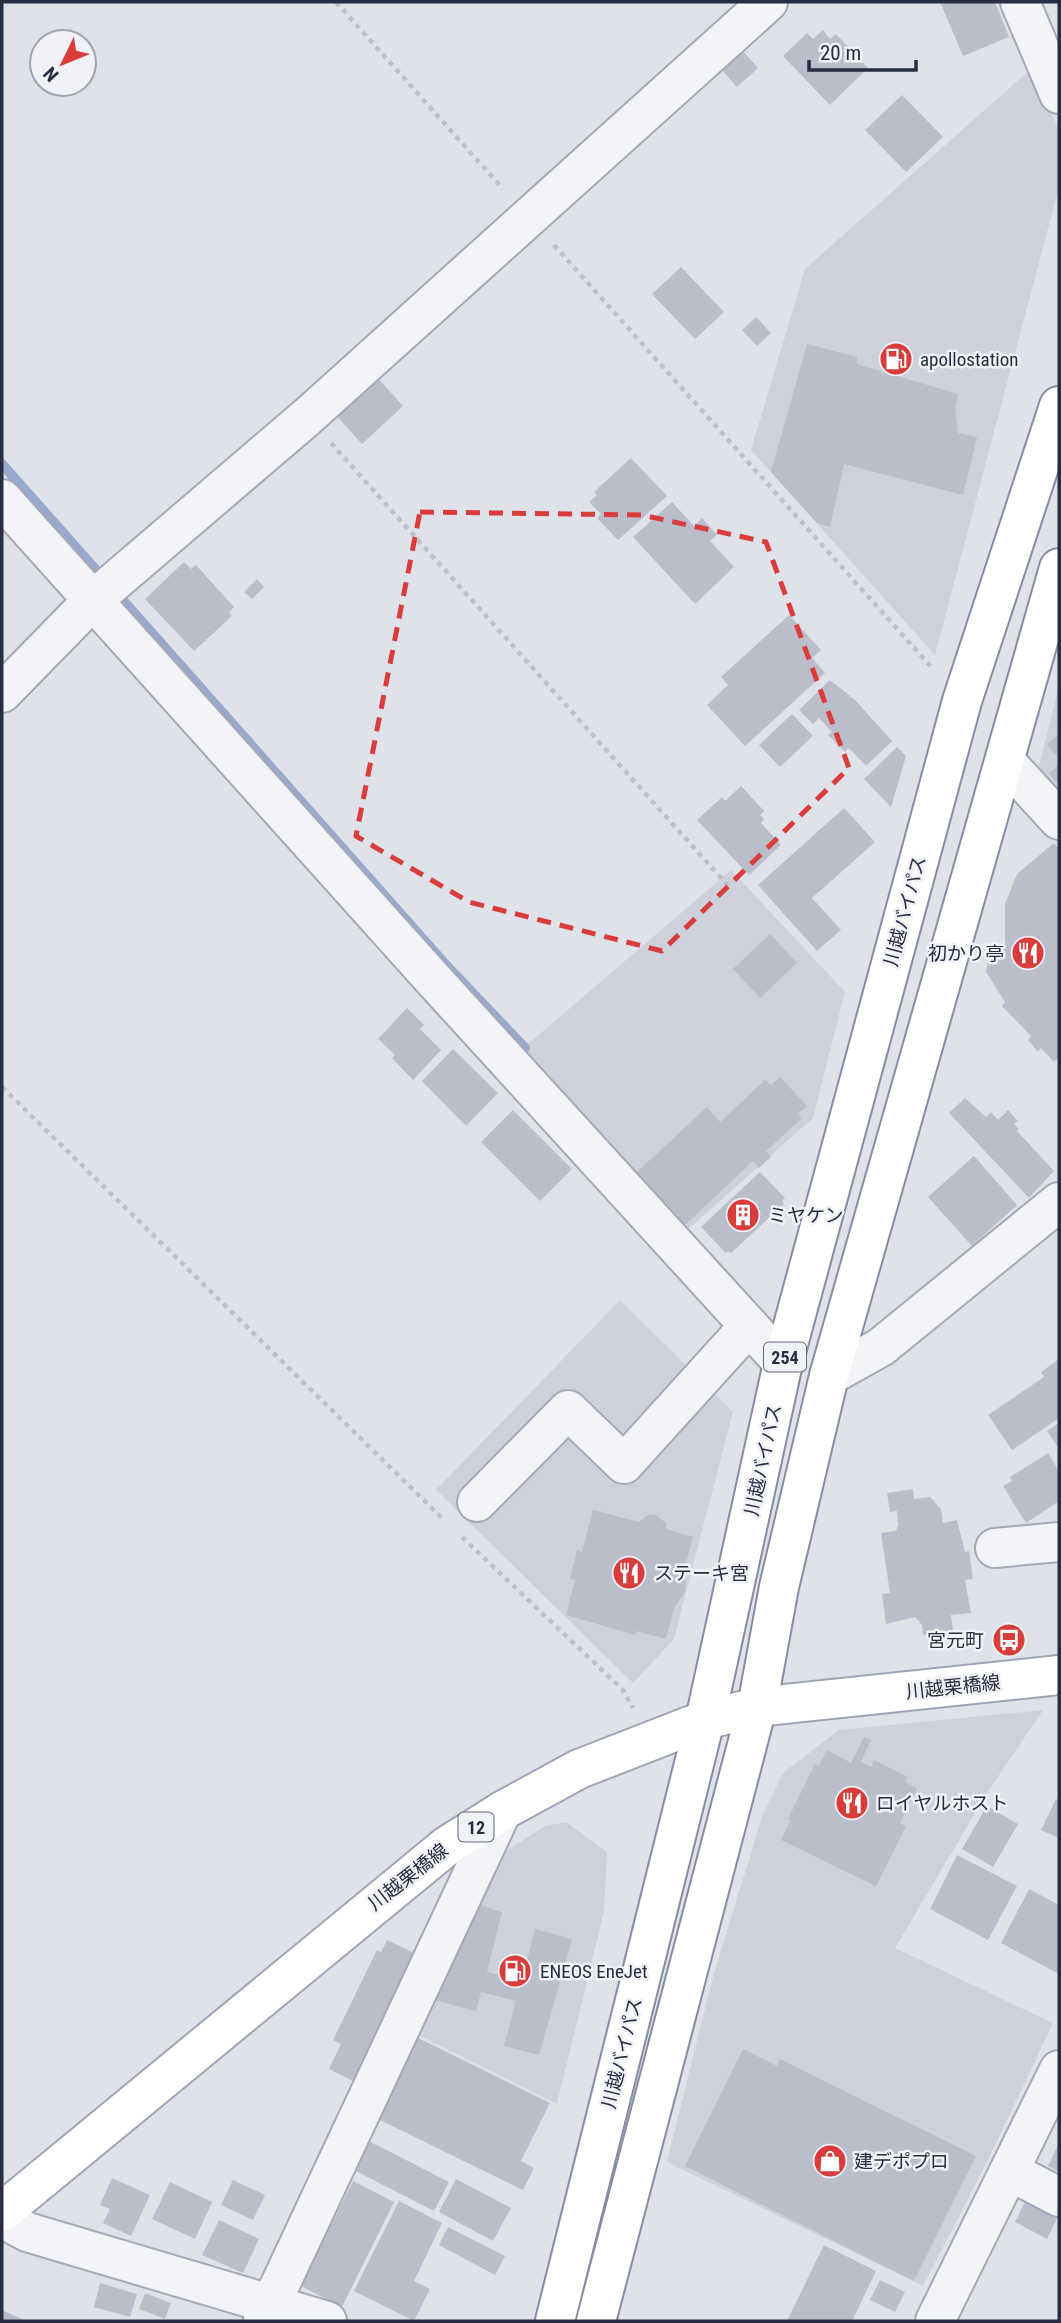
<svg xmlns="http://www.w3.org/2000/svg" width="1061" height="2323" font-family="'Roboto Condensed','Noto Sans JP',sans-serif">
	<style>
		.built { fill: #ced1dc }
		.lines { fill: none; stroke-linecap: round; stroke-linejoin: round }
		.stream { stroke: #98a9cd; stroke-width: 10 }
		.building { fill: #babdca }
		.minor-casing { stroke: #a5a8b5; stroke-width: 42 }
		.major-casing { stroke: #9ea4b7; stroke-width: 42 }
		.highway-casing { stroke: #868da2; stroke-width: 42 }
		.path { stroke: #bec0c9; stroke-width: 4.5; stroke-dasharray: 5 5; stroke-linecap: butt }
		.minor { stroke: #f3f4f8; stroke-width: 38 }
		.major { stroke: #fff; stroke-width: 38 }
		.highway { stroke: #fff; stroke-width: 38 }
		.marked { fill: none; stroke: #d93d3b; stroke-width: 5; stroke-dasharray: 14 9; stroke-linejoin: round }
		.labels { text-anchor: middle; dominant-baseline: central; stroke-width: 5; stroke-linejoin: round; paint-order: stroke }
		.shield { fill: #f0f2f7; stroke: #636879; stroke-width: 2 }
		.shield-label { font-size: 18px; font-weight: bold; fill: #272d43 }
		.poi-label { font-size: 19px; fill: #272d43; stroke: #f0f2f7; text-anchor: start }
		.street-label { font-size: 19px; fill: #272d43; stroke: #f0f2f7 }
	</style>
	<rect width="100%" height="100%" fill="#e0e2ea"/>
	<g class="built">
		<path d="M1032 68 1059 131V187L935 655 751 450 805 269Z"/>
		<path d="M1059 685V800L1037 774Z"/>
		<path d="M731 870 845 992 813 1118 685 1232 521 1050Z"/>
		<path d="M620 1300 733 1412 674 1639 633 1683 436 1490Z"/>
		<path d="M1043 1710 987 1793 895 1948 1053 2023 989 2158 923 2286 667 2162 712 1980 763 1814 783 1773 839 1730Z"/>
		<path d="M566 1822 607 1852 604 1912 557 2104 410 2031 500 1855 545 1826Z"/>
	</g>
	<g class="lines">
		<path class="stream" d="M2 464 446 965 525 1048"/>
	</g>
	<g class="building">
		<path d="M940 2H995L1009 37 963 56Z"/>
		<path d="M823 30 830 39 836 34 868 68 830 105 783 56 807 33 813 39Z"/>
		<path d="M741 49 758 68 737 87 720 68Z"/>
		<path d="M902 95 943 137 906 172 865 130Z"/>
		<path d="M681 267 724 312 695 339 652 294Z"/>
		<path d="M756 317 771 333 757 346 742 330Z"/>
		<path d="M807 344 857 357V364L958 394 955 409 958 433 977 437 963 495 844 464 830 527 817 523 771 472Z"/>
		<path d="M375 375 403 406 362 444 333 412Z"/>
		<path d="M631 458 667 496 618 540 597 518 601 514 589 502 597 495 594 492Z"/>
		<path d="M672 502 694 526 702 518 717 535 710 541 734 567 695 604 633 537Z"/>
		<path d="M184 562 191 569 196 565 234 607 229 612 232 616 194 651 145 599Z"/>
		<path d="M257 579 264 587 252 599 244 592Z"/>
		<path d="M789 615 821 650 812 658 825 673 745 746 707 705 728 685 721 677Z"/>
		<path d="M830 680 855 700 892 741 866 766 849 748 845 752 828 735 832 732 819 718 813 724 799 710Z"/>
		<path d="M792 714 813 736 780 767 759 745Z"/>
		<path d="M1059 733V758L1047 745Z"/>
		<path d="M897 747 906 756 891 807 864 779Z"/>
		<path d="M1059 764V784L1049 774Z"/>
		<path d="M741 786 764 811 760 815 764 819 761 823 781 845 749 875 697 820 722 797 725 801Z"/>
		<path d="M844 808 875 842 812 898 841 930 817 951 758 885Z"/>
		<path d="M1054 843 1059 849V1057L1054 1062 1041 1048 1038 1052 1028 1040 1031 1036 1002 1006 1005 1002 986 972 988 961 1005 946V904L1017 874Z"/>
		<path d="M770 934 797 963 760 998 733 969Z"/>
		<path d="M407 1008 424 1025 420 1029 441 1050 413 1080 392 1058 395 1055 378 1039Z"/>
		<path d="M453 1049 498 1093 466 1126 422 1081Z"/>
		<path d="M780 1077 807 1106 798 1114 802 1118 766 1151 771 1157 759 1168 753 1161 683 1227 646 1187 648 1185 637 1172 707 1107 720 1122 765 1080 771 1085Z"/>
		<path d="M965 1098 986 1117 991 1112 998 1120 1008 1110 1018 1121 1014 1124 1019 1129 1017 1131 1054 1171 1029 1198 949 1113Z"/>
		<path d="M513 1110 572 1169 540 1201 481 1142Z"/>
		<path d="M974 1156 1017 1205 972 1246 928 1197Z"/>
		<path d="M760 1172 785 1198 782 1201 784 1204 731 1253 728 1251 726 1253 701 1227Z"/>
		<path d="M1059 1359V1418L1012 1450 988 1415 1044 1377 1041 1372Z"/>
		<path d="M1059 1423V1449L1047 1431Z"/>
		<path d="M1048 1453 1059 1471V1501L1026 1523 1003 1486 1012 1481 1010 1477Z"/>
		<path d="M913 1489 914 1499 930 1497 941 1509 943 1523 957 1520 965 1552 969 1551 973 1579 965 1580 971 1613 951 1615 953 1630 923 1635 922 1625 915 1617 886 1624 882 1594 890 1593 881 1533 896 1531 898 1525 897 1511 890 1512 887 1493Z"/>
		<path d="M593 1510 639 1522 648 1515 654 1514 666 1523V1529L693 1537 684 1570 686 1590 674 1608 666 1639 636 1631 635 1635 566 1615 575 1580 570 1579 577 1550 582 1552Z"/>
		<path d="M864 1737 871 1740 861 1762 871 1767 874 1760 908 1777 905 1782 917 1788 900 1823 906 1826 876 1886 781 1840 791 1820 788 1819 815 1764 819 1765 827 1750 851 1763Z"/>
		<path d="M1056 1799 1059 1800V1838L1041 1830Z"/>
		<path d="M987 1806 1018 1824 993 1867 962 1849Z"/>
		<path d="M957 1855 1017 1886 988 1940 930 1909Z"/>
		<path d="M1029 1889 1059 1905V1974L1001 1943Z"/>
		<path d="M479 1905 502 1912 487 1972 522 1980 535 1929 572 1939 539 2055 504 2046 516 2001 481 1992 476 2011 431 1999Z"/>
		<path d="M387 1940 414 1953 353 2081 329 2069 341 2044 333 2040 377 1950 381 1952Z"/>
		<path d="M416 2037 550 2103 521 2161 534 2168 523 2190 376 2118Z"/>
		<path d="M743 2049 777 2066 780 2059 976 2156 914 2281 685 2166Z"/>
		<path d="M367 2140 449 2182 434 2211 352 2169Z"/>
		<path d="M1059 2143V2172L1048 2166Z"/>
		<path d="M112 2178 150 2195 131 2236 103 2223 110 2209 100 2205Z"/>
		<path d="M456 2179 511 2208 493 2241 439 2212Z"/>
		<path d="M233 2180 265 2195 253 2220 221 2205Z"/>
		<path d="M353 2181 394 2202 342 2307 301 2286Z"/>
		<path d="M170 2182 212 2202 195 2239 152 2219Z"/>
		<path d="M1029 2193 1059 2214 1047 2239 1015 2222Z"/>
		<path d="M399 2201 442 2223 414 2281 430 2289 414 2321 354 2291Z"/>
		<path d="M219 2220 259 2239 243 2273 202 2255Z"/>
		<path d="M448 2227 505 2256 495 2275 439 2245Z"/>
		<path d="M824 2245 876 2271 852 2321H787Z"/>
		<path d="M880 2280 905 2292 895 2312 870 2300Z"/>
		<path d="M100 2283 137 2294 130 2317 94 2307Z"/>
		<path d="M145 2293 171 2303 165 2319 139 2309Z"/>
		<path d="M2 2310 26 2321H2Z"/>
	</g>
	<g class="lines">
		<defs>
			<g id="minor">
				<path d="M1020 2 1059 94"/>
				<path d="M2 499 431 977 783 1363"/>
				<path d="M2 693 93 600 307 417 768 2"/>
				<path d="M1005 761 1059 820"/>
				<path d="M829 1376 881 1347 1059 1202"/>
				<path d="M477 1502 568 1410 624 1464 749 1326"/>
				<path d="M995 1548 1059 1542"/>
				<path d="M1009 2171 1059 2197"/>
				<path d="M2 2218 27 2232 327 2321"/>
				<path d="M263 2321 502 1811"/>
				<path d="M935 2321 1059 2070"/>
			</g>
			<path id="major" d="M2 2212 448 1845 502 1811 579 1769 705 1720 757 1707 1059 1675"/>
			<g id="highway">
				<path d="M555 2321 705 1720 783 1363 962 701 1059 406"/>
				<path d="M596 2321 757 1707 779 1587 829 1376 1059 568"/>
			</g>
		</defs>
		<use href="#minor" class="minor-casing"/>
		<use href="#major" class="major-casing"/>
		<use href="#highway" class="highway-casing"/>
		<g class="path">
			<path d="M336 2 503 189"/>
			<path d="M554 245 933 669"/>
			<path d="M331 443 730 888"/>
			<path d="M2 1087 443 1519"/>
			<path d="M462 1537 622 1689 633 1708"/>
		</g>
		<use href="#minor" class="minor"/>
		<use href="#major" class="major"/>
		<use href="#highway" class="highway"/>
	</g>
	<path class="marked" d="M420 512 642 515 766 542 849 768 662 951 469 902 356 836Z"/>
	<defs>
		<symbol id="fuel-disc" viewBox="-11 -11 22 22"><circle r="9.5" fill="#d93d3b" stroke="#f0f2f7"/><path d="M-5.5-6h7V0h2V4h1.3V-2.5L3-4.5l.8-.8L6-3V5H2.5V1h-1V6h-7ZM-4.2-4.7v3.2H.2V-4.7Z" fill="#fff"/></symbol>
		<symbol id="restaurant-disc" viewBox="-11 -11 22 22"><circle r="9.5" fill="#d93d3b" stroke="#f0f2f7"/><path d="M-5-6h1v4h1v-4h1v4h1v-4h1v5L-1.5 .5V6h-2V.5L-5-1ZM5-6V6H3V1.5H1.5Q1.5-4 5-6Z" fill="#fff"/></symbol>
		<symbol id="building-disc" viewBox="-11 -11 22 22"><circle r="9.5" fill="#d93d3b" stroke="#f0f2f7"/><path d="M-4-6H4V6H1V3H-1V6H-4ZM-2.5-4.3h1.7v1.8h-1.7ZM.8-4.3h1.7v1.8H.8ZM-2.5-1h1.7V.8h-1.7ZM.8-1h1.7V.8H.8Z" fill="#fff"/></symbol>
		<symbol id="bus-disc" viewBox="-11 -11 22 22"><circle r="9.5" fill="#d93d3b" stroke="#f0f2f7"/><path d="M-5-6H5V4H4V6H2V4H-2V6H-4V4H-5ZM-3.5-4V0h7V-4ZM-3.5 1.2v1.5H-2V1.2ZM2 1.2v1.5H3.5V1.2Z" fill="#fff"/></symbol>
		<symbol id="shop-disc" viewBox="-11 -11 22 22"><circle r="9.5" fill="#d93d3b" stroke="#f0f2f7"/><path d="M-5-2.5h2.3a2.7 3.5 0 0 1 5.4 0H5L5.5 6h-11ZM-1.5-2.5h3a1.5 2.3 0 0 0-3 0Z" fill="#fff"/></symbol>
	</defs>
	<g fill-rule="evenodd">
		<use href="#fuel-disc" x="877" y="340" width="38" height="38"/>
		<use href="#restaurant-disc" x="1009" y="934" width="38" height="38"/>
		<use href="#building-disc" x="724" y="1196" width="38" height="38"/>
		<use href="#restaurant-disc" x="610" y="1554" width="38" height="38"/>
		<use href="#bus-disc" x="990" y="1621" width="38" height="38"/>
		<use href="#restaurant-disc" x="833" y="1784" width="38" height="38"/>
		<use href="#fuel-disc" x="496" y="1952" width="38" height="38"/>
		<use href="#shop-disc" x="811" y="2142" width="38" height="38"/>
	</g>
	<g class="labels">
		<g class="shield">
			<rect x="764" y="1342.5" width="42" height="29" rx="5"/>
			<rect x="458.5" y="1812.5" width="35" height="29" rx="5"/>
		</g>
		<g class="shield-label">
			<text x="785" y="1357">254</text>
			<text x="476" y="1827">12</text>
		</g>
		<g class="poi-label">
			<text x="920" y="359">apollostation</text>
			<text x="1004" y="953" text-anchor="end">初かり亭</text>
			<text x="768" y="1215">ミヤケン</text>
			<text x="654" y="1573">ステーキ宮</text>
			<text x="984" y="1640" text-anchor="end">宮元町</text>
			<text x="876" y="1803">ロイヤルホスト</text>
			<text x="540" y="1971">ENEOS EneJet</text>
			<text x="854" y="2161">建デポプロ</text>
		</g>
		<g class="street-label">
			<text transform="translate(905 911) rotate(-75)">川越バイパス</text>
			<text transform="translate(763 1460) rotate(-78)">川越バイパス</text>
			<text transform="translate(953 1687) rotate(-6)">川越栗橋線</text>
			<text transform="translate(408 1877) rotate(-38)">川越栗橋線</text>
			<text transform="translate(622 2053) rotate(-76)">川越バイパス</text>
		</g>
	</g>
	<rect width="1061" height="2323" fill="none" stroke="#272d43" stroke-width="7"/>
	<g transform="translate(63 63) rotate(227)"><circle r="33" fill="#f0f2f7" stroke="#a0a3af" stroke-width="2"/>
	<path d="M0-5L12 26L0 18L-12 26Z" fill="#d93d3b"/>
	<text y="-10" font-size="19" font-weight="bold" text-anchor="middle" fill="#272d43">N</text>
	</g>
	<path d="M809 60v10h107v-10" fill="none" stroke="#272d43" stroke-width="3.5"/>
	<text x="820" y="60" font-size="21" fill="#272d43" stroke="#f0f2f7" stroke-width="5" paint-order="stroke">20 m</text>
</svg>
